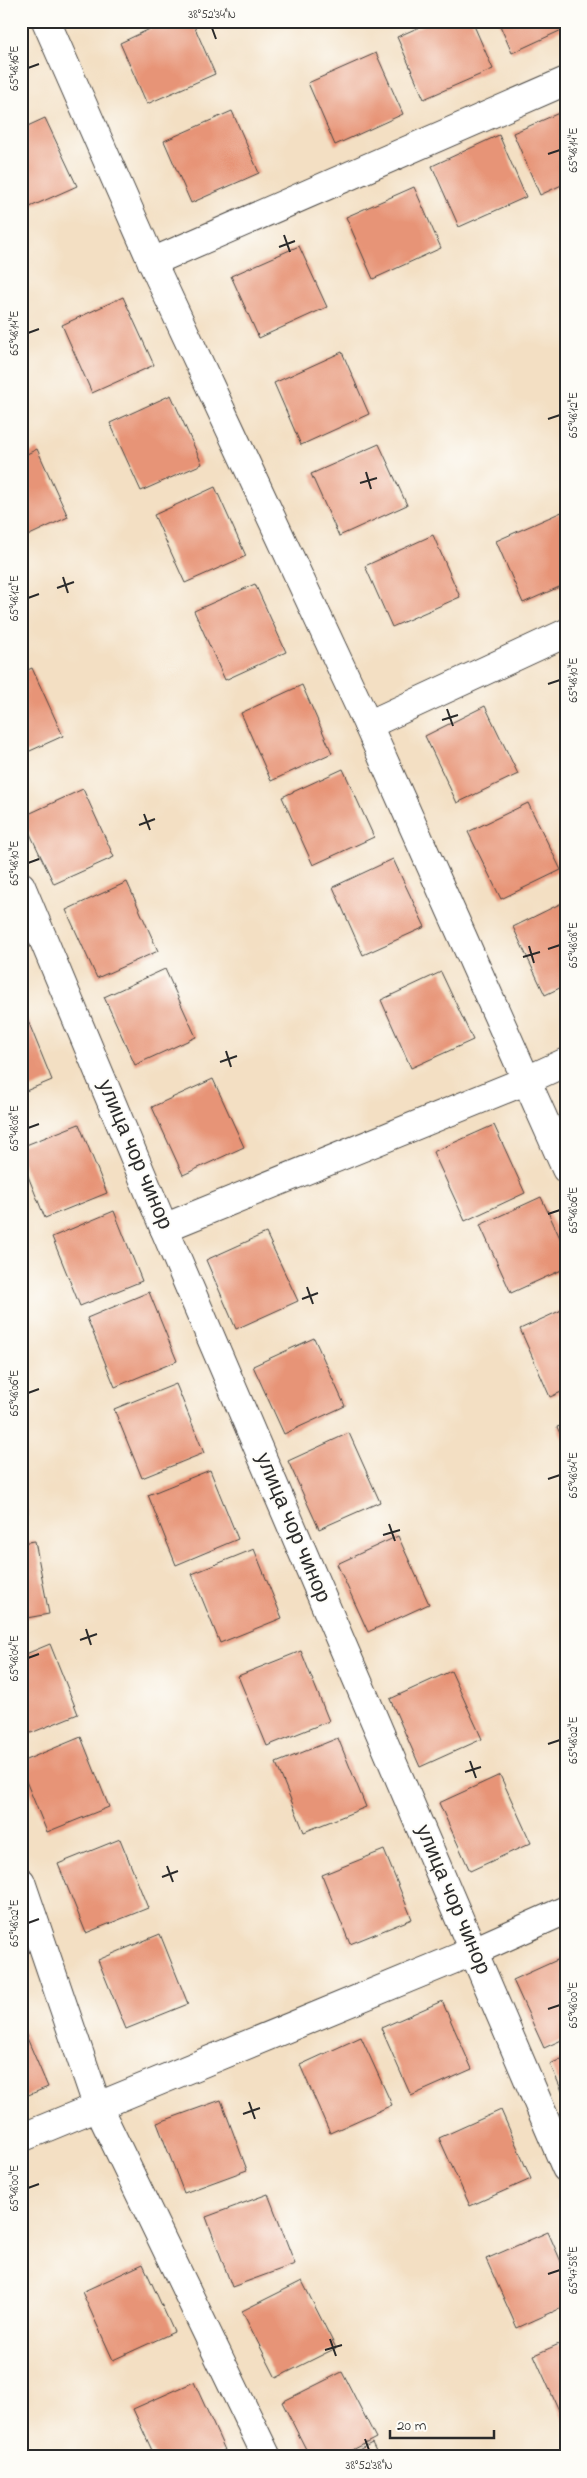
<svg xmlns="http://www.w3.org/2000/svg" width="587" height="2478" font-family="'Indie Flower',sans-serif">
	<style>
		.building { fill: #e79477 }
		.lines { fill: none; stroke-linecap: round; stroke-linejoin: round }
		.minor-casing { stroke: #494642; stroke-width: 30 }
		.minor { stroke: #fff; stroke-width: 28 }
		.ticks { fill: none; stroke: #2b2b2b; stroke-width: 2 }
		.labels { text-anchor: middle; dominant-baseline: central; stroke-width: 4; stroke-linejoin: round; paint-order: stroke }
		.street-label { font-size: 21px; fill: #2b2b2b; stroke: #fdfcf7 }
		.neatline { fill: none; stroke: #2b2b2b; stroke-width: 2 }
		.ticks-label { font-size: 12px; text-anchor: middle; fill: #2b2b2b }
	</style>
	<rect width="100%" height="100%" fill="#fdfcf7"/>
	<filter id="ink" filterUnits="userSpaceOnUse"><feTurbulence type="fractalNoise" baseFrequency=".02" numOctaves="2"/><feDisplacementMap in="SourceGraphic" scale="10" xChannelSelector="R" yChannelSelector="G"/><feConvolveMatrix kernelMatrix="1 2 1 2 8 2 1 2 1" color-interpolation-filters="sRGB"/></filter>
	<filter id="wash" filterUnits="userSpaceOnUse"><feTurbulence type="fractalNoise" baseFrequency=".0096" numOctaves="4" result="noise"/><feDisplacementMap in="SourceGraphic" scale="20" xChannelSelector="R" yChannelSelector="G"/><feGaussianBlur stdDeviation="1.12" result="paint"/><feColorMatrix in="noise" values="0 0 0 0 0 0 0 0 0 0 0 0 0 0 0 0 0 1.4 0 .05"/><feComposite in="paint" operator="in"/></filter>
	<g filter="url(#wash)">
		<rect width="100%" height="100%" fill="#f3dfc3"/>
		<g id="blocks">
			<g class="building">
				<path d="M167 21H192L215 74 147 104 120 43Z"/>
				<path d="M433 21H472L493 69 424 99 397 37Z"/>
				<path d="M498 21H566V28L512 53Z"/>
				<path d="M376 53 403 114 335 145 308 83Z"/>
				<path d="M566 110V183L540 195 513 133Z"/>
				<path d="M232 111 259 173 191 203 164 141Z"/>
				<path d="M45 118 77 186 21 211V129Z"/>
				<path d="M499 135 526 197 459 227 432 166Z"/>
				<path d="M414 187 441 248 373 279 346 217Z"/>
				<path d="M299 246 327 307 259 338 231 276Z"/>
				<path d="M123 297 154 365 92 393 62 325Z"/>
				<path d="M342 352 369 414 301 445 274 383Z"/>
				<path d="M171 395 202 464 141 491 110 423Z"/>
				<path d="M379 444 407 505 339 536 311 474Z"/>
				<path d="M37 449 68 517 21 539V457Z"/>
				<path d="M215 487 246 556 185 583 154 515Z"/>
				<path d="M564 511 566 515V584L523 603 496 541Z"/>
				<path d="M433 535 460 597 392 627 365 566Z"/>
				<path d="M255 584 286 652 225 680 194 611Z"/>
				<path d="M32 668 63 736 21 755V673Z"/>
				<path d="M302 685 332 753 271 781 241 713Z"/>
				<path d="M485 706 518 774 457 803 425 736Z"/>
				<path d="M343 769 374 837 313 865 282 797Z"/>
				<path d="M83 789 114 857 54 884 22 817Z"/>
				<path d="M528 803 561 870 501 899 468 832Z"/>
				<path d="M393 859 425 927 363 955 333 887Z"/>
				<path d="M127 882 158 951 97 978 66 910Z"/>
				<path d="M566 901V985L545 995 513 927Z"/>
				<path d="M165 969 196 1037 135 1065 104 997Z"/>
				<path d="M441 972 473 1040 411 1068 381 1000Z"/>
				<path d="M24 1011 52 1080 21 1093V1012Z"/>
				<path d="M213 1079 244 1147 183 1175 152 1107Z"/>
				<path d="M79 1124 107 1193 45 1218 21 1159V1147Z"/>
				<path d="M494 1125 525 1193 465 1221 433 1152Z"/>
				<path d="M541 1197 566 1251V1268L511 1293 480 1225Z"/>
				<path d="M114 1211 142 1281 80 1306 52 1237Z"/>
				<path d="M266 1233 298 1301 236 1329 206 1260Z"/>
				<path d="M149 1292 177 1361 115 1387 87 1318Z"/>
				<path d="M566 1308V1390L550 1397 520 1329Z"/>
				<path d="M314 1338 345 1406 284 1434 253 1366Z"/>
				<path d="M176 1384 204 1453 142 1478 114 1409Z"/>
				<path d="M566 1424V1446L557 1427Z"/>
				<path d="M349 1433 380 1502 319 1529 288 1461Z"/>
				<path d="M210 1470 238 1539 176 1565 148 1495Z"/>
				<path d="M21 1484 28 1513 21 1515Z"/>
				<path d="M398 1536 429 1604 368 1632 337 1564Z"/>
				<path d="M35 1541 49 1614 21 1619V1543Z"/>
				<path d="M254 1549 282 1618 220 1643 192 1574Z"/>
				<path d="M50 1644 78 1714 21 1737V1656Z"/>
				<path d="M301 1651 329 1721 267 1746 238 1676Z"/>
				<path d="M451 1671 482 1739 420 1767 390 1699Z"/>
				<path d="M81 1737 109 1807 47 1832 21 1769V1762Z"/>
				<path d="M338 1738 366 1807 304 1832 276 1763Z"/>
				<path d="M500 1775 531 1843 470 1871 439 1803Z"/>
				<path d="M120 1839 148 1908 86 1933 58 1864Z"/>
				<path d="M384 1850 412 1919 350 1944 322 1875Z"/>
				<path d="M160 1934 188 2004 126 2029 98 1960Z"/>
				<path d="M566 1956V2038L544 2048 513 1980Z"/>
				<path d="M442 2001 472 2069 411 2096 381 2028Z"/>
				<path d="M21 2024 48 2087 21 2098Z"/>
				<path d="M361 2037 392 2105 330 2133 300 2065Z"/>
				<path d="M566 2057V2100L550 2064Z"/>
				<path d="M221 2100 247 2170 184 2193 157 2123Z"/>
				<path d="M501 2110 531 2179 470 2206 439 2138Z"/>
				<path d="M268 2194 295 2264 232 2287 206 2217Z"/>
				<path d="M548 2232 566 2273V2306L517 2328 486 2259Z"/>
				<path d="M143 2264 174 2332 113 2360 82 2292Z"/>
				<path d="M302 2281 336 2348 276 2378 242 2311Z"/>
				<path d="M566 2341V2426L534 2355Z"/>
				<path d="M342 2372 376 2438 339 2457H310L282 2402Z"/>
				<path d="M194 2382 225 2450 209 2457H155L133 2409Z"/>
				<path d="M372 2443 379 2457H345Z"/>
			</g>
		</g>
	</g>
	<g filter="url(#ink)">
		<use href="#blocks" fill-opacity="0" stroke="#494642" stroke-width="1"/>
		<g class="lines">
			<defs>
				<g id="minor">
					<path d="M46 21 152 262 368 725 566 1169"/>
					<path d="M152 262 566 81"/>
					<path d="M368 725 566 633"/>
					<path d="M21 886 164 1228 566 2168"/>
					<path d="M164 1228 525 1081 566 1062"/>
					<path d="M21 1882 97 2105 267 2457"/>
					<path d="M21 2138 474 1951 566 1910"/>
				</g>
			</defs>
			<use href="#minor" class="minor-casing"/>
			<use href="#minor" class="minor"/>
		</g>
	</g>
	<path class="ticks" d="M212 28 216 39M28 68 39 64M548 154 560 150M284 235 290 252M279 247 295 241M28 333 39 329M548 419 560 415M366 472 371 489M360 483 377 478M63 577 68 593M57 588 74 582M28 598 39 594M548 684 560 680M447 709 453 726M442 720 458 715M144 814 150 830M139 825 155 819M28 863 39 859M529 946 534 963M548 949 560 945M523 957 540 952M226 1051 231 1067M220 1062 237 1056M28 1128 39 1124M548 1214 560 1210M307 1287 313 1304M302 1299 318 1293M28 1393 39 1389M548 1479 560 1475M389 1524 395 1541M383 1535 400 1530M86 1629 91 1645M80 1640 97 1634M28 1658 39 1654M548 1744 560 1740M470 1761 476 1778M465 1772 481 1767M167 1866 173 1882M162 1877 178 1871M28 1923 39 1919M548 2009 560 2005M249 2102 255 2119M243 2114 260 2108M28 2188 39 2184M548 2274 560 2270M330 2339 336 2356M325 2350 342 2345M365 2439 369 2450"/>
	<g class="labels">
		<g class="street-label">
			<text transform="translate(134 1155) rotate(67)">улица чор чинор</text>
			<text transform="translate(292 1528) rotate(67)">улица чор чинор</text>
			<text transform="translate(452 1900) rotate(67)">улица чор чинор</text>
		</g>
	</g>
	<rect width="587" height="2478" fill="none" stroke="#fdfcf7" stroke-width="55"/>
	<path d="M390 2430v8h104v-8" fill="none" stroke="#2b2b2b" stroke-width="2.5"/>
	<text x="397" y="2430" font-size="15" fill="#2b2b2b" stroke="#fdfcf7" stroke-width="4" paint-order="stroke">20 m</text>
	<rect x="28" y="28" width="532" height="2422" class="neatline"/>
	<g class="ticks-label">
		<text x="212" y="18">38°52'34"N</text>
		<text transform="translate(14 68) rotate(-90)" y="4">65°48'16"E</text>
		<text transform="translate(573 150) rotate(-90)" y="4">65°48'14"E</text>
		<text transform="translate(14 333) rotate(-90)" y="4">65°48'14"E</text>
		<text transform="translate(573 415) rotate(-90)" y="4">65°48'12"E</text>
		<text transform="translate(14 598) rotate(-90)" y="4">65°48'12"E</text>
		<text transform="translate(573 680) rotate(-90)" y="4">65°48'10"E</text>
		<text transform="translate(14 863) rotate(-90)" y="4">65°48'10"E</text>
		<text transform="translate(573 945) rotate(-90)" y="4">65°48'08"E</text>
		<text transform="translate(14 1128) rotate(-90)" y="4">65°48'08"E</text>
		<text transform="translate(573 1210) rotate(-90)" y="4">65°48'06"E</text>
		<text transform="translate(14 1393) rotate(-90)" y="4">65°48'06"E</text>
		<text transform="translate(573 1475) rotate(-90)" y="4">65°48'04"E</text>
		<text transform="translate(14 1658) rotate(-90)" y="4">65°48'04"E</text>
		<text transform="translate(573 1740) rotate(-90)" y="4">65°48'02"E</text>
		<text transform="translate(14 1923) rotate(-90)" y="4">65°48'02"E</text>
		<text transform="translate(573 2005) rotate(-90)" y="4">65°48'00"E</text>
		<text transform="translate(14 2188) rotate(-90)" y="4">65°48'00"E</text>
		<text transform="translate(573 2270) rotate(-90)" y="4">65°47'58"E</text>
		<text x="369" y="2469">38°52'38"N</text>
	</g>
</svg>
